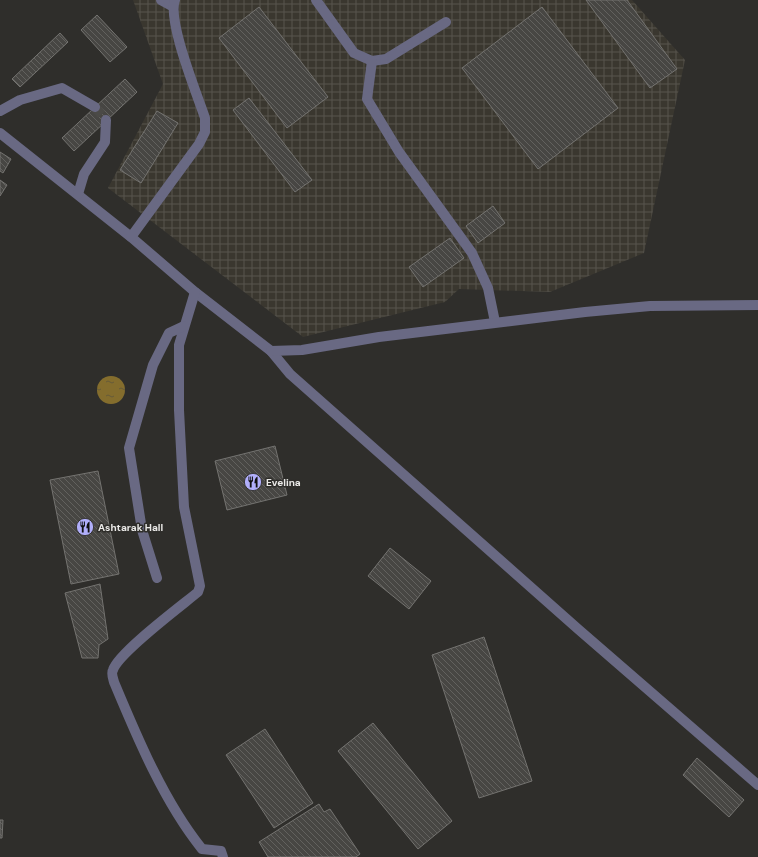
<svg xmlns="http://www.w3.org/2000/svg" width="758" height="857" font-family="'DM Sans',sans-serif">
	<style>
		.industrial { fill: url(#industrial-grid) }
		.water { fill: url(#water-ripples) }
		.building { fill: url(#building-back-hatch); stroke: #747370 }
		.lines { fill: none; stroke-linecap: round; stroke-linejoin: round }
		.minor-tunnel { stroke: #4b4a47; stroke-width: 10; stroke-dasharray: 10 5; stroke-linecap: butt }
		.minor { stroke: #696983; stroke-width: 10 }
		.labels { text-anchor: middle; dominant-baseline: central; stroke-width: 3; stroke-linejoin: round; paint-order: stroke }
		.poi-label { font-size: 10px; font-weight: bold; fill: #eae9e7; stroke: #2f2e2b; text-anchor: start }
	</style>
	<defs>
		<pattern id="industrial-grid" width="8" height="8" patternUnits="userSpaceOnUse"><rect width="8" height="8" fill="#3a372f"/><path d="M0 4h8M4 0v8" fill="none" stroke="#57544d"/></pattern>
		<pattern id="water-ripples" width="26" height="14" patternUnits="userSpaceOnUse"><rect width="26" height="14" fill="#846d2d"/><path d="M2 4q2-2 4 0t4 0M15 11q2-2 4 0t4 0" fill="none" stroke="#655a39"/></pattern>
		<pattern id="building-back-hatch" width="6" height="6" patternUnits="userSpaceOnUse"><rect width="6" height="6" fill="#474643"/><path d="M-1 5l2 2M0 0l6 6M5-1l2 2" fill="none" stroke="#62615e"/></pattern>
	</defs>
	<rect width="100%" height="100%" fill="#2f2e2b"/>
	<path class="industrial" d="M133 0H632L685 60 644 253 550 292 459 289 445 302 303 337 108 188 163 84Z"/>
	<circle class="water" cx="111" cy="390" r="14"/>
	<g class="building">
		<path d="M586 0H627L677 69 650 88Z"/>
		<path d="M259 7 328 97 287 128 219 38Z"/>
		<path d="M542 7 618 108 538 169 462 68Z"/>
		<path d="M97 15 127 47 110 62 81 30Z"/>
		<path d="M60 33 68 42 20 87 12 79Z"/>
		<path d="M125 79 137 92 74 151 62 138Z"/>
		<path d="M249 98 312 180 295 192 233 110Z"/>
		<path d="M157 111 178 123 141 183 120 170Z"/>
		<path d="M0 152 11 159 3 173 0 171Z"/>
		<path d="M0 180 7 185 0 196Z"/>
		<path d="M493 206 505 223 478 243 466 226Z"/>
		<path d="M450 238 464 258 423 287 409 267Z"/>
		<path d="M275 446 287 495 227 510 215 461Z"/>
		<path d="M98 471 119 574 71 584 50 480Z"/>
		<path d="M390 548 431 581 409 609 368 576Z"/>
		<path d="M100 584 108 639 99 645 98 658H82L65 593Z"/>
		<path d="M484 637 532 781 479 798 432 655Z"/>
		<path d="M373 723 452 821 418 849 338 751Z"/>
		<path d="M265 729 313 803 274 828 226 755Z"/>
		<path d="M697 758 744 800 729 817 683 775Z"/>
		<path d="M319 804 324 812 330 809 360 854 356 857H268L259 842Z"/>
		<path d="M0 820H3L2 838H0Z"/>
	</g>
	<g class="lines">
		<path class="minor-tunnel" d="M95 107 106 120"/>
		<g class="minor">
			<path d="M161 0 172 6"/>
			<path d="M316 0 354 53 372 61 386 59 446 22"/>
			<path d="M372 61 367 99 399 152 472 253 488 288 495 322"/>
			<path d="M0 111 20 100 62 88 95 107"/>
			<path d="M0 133 131 237 195 292 271 351 290 374 578 629 758 785"/>
			<path d="M78 194 84 174 105 142 106 120"/>
			<path d="M131 237 199 144 205 132V118C197 94 167 21 175 0"/>
			<path d="M195 292 179 345V410L184 507 200 586 198 592C181 606 118 653 113 670 111 673 113 678 114 682 137 737 164 802 202 849L221 851 223 857"/>
			<path d="M271 351 302 350 379 337 585 312 650 306 758 305"/>
			<path d="M157 578 142 530 129 448 153 365 169 333 184 326"/>
		</g>
	</g>
	<defs>
		<symbol id="restaurant-disc" viewBox="-11 -11 22 22"><circle r="9.5" fill="#b0aefa" stroke="#2f2e2b"/><path d="M-5-6h1v4h1v-4h1v4h1v-4h1v5L-1.5 .5V6h-2V.5L-5-1ZM5-6V6H3V1.5H1.5Q1.5-4 5-6Z" fill="#111"/></symbol>
	</defs>
	<g fill-rule="evenodd">
		<use href="#restaurant-disc" x="243" y="472" width="20" height="20"/>
		<use href="#restaurant-disc" x="75" y="517" width="20" height="20"/>
	</g>
	<g class="labels">
		<g class="poi-label">
			<text x="266" y="482">Evelina</text>
			<text x="98" y="527">Ashtarak Hall</text>
		</g>
	</g>
</svg>
